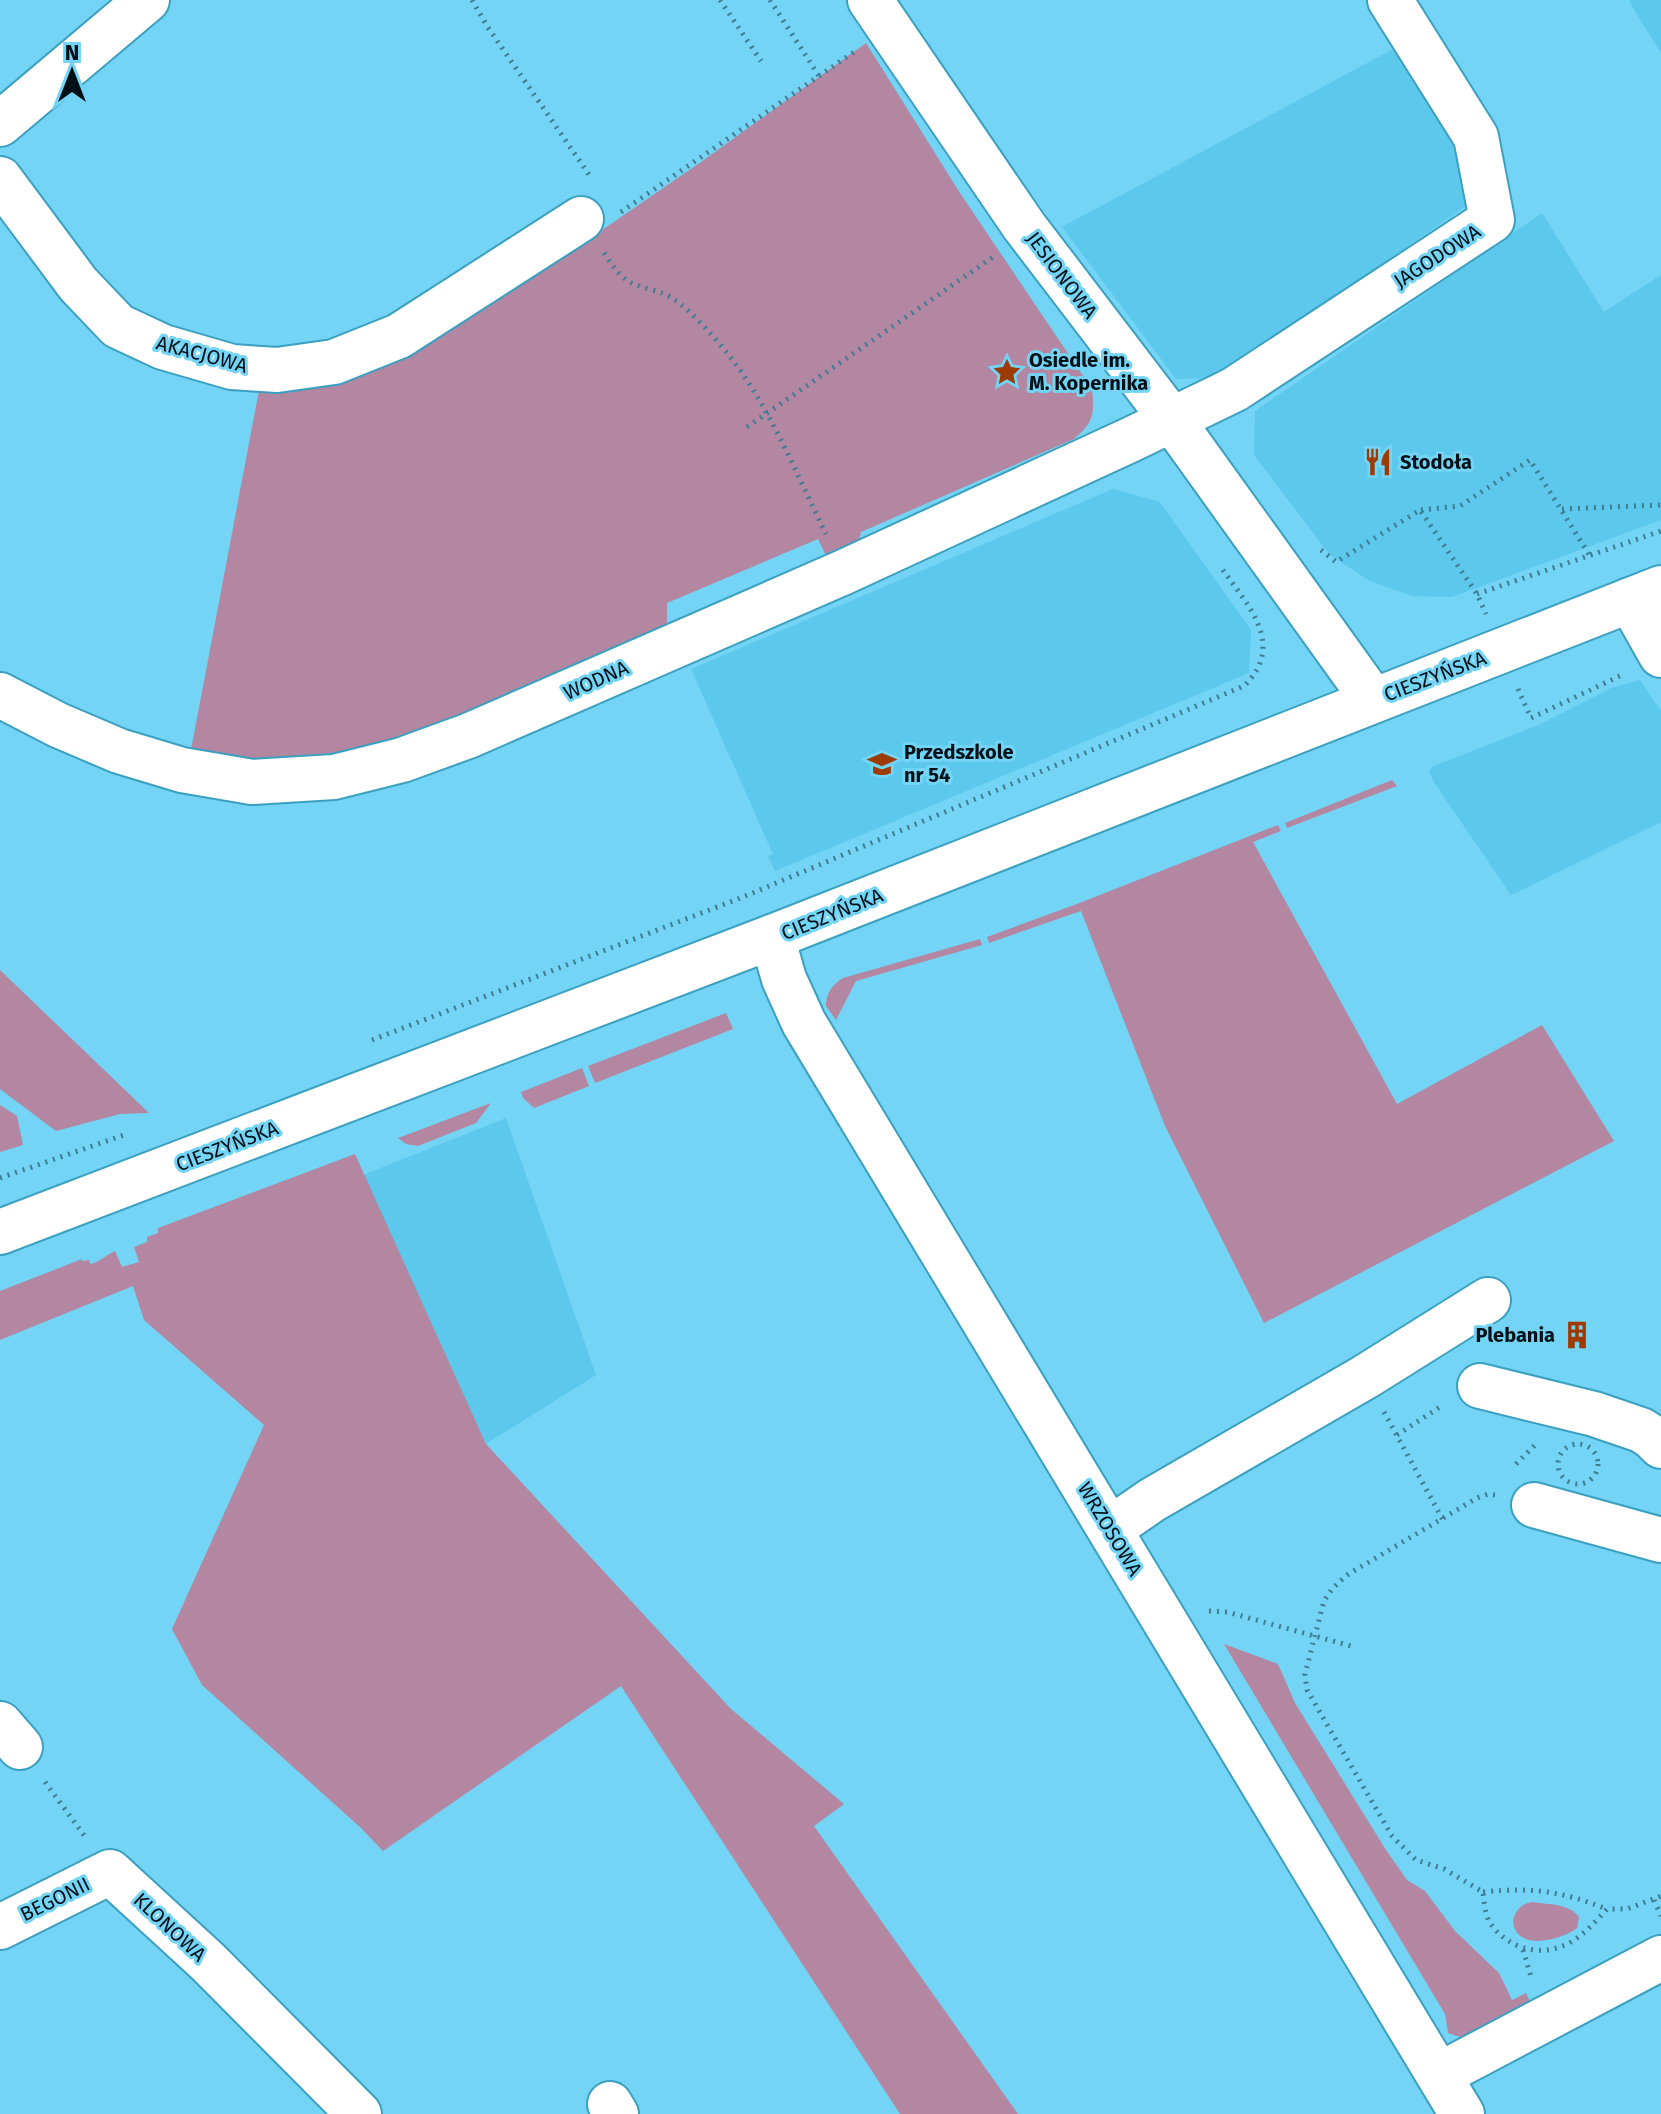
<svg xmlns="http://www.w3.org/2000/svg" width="1661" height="2114" font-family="'Fira Sans',sans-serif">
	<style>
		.built { fill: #5bc8ec }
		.green { fill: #b387a1 }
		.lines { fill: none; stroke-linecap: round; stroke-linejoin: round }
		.minor-casing { stroke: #3ba0c0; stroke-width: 48 }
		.major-casing { stroke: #3ba0c0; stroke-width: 48 }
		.path { stroke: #407c92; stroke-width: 5; stroke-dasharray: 2 6; stroke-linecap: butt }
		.minor { stroke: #fff; stroke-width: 44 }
		.major { stroke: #fff; stroke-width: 44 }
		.labels { text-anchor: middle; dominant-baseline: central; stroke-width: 6; stroke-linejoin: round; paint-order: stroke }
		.street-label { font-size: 20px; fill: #001017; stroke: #73d4f5 }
		.poi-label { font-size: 20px; font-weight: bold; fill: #001017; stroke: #73d4f5; text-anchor: start }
	</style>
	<rect width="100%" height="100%" fill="#73d4f5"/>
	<g class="built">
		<path d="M1629 0H1661V53L1633 8Z"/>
		<path d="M1397 47 1456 149 1466 206 1216 378 1176 379 1062 227Z"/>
		<path d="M1542 213 1604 312 1661 275V520L1452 597 1412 596 1370 581 1330 555 1254 455 1255 411Z"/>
		<path d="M1113 489 1160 502 1251 630 1249 673 775 871 768 856 773 854 691 669Z"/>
		<path d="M1640 680 1661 711V822L1511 895 1440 791 1429 773 1431 767 1539 725 1611 688Z"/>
		<path d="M506 1118 596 1375 486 1444 363 1175Z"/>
	</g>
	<g class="green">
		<path d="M866 43 960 193 1092 389C1095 414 1093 423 1074 439L861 532 857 551 829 562 818 539 667 603V631C534 689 400 761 251 759 232 759 211 753 191 750L260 385 413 348 554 263 701 162Z"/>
		<path d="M1392 780 1397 786 1287 828 1285 823Z"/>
		<path d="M1278 825 1281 831 1253 842 1397 1104 1542 1025 1614 1141 1264 1323 1165 1126 1081 911 989 943 987 937 1077 904Z"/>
		<path d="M980 939 982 945 856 981 836 1020 826 1006C826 993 832 985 843 978Z"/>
		<path d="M0 970 149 1113 120 1114 56 1131 0 1089Z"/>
		<path d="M726 1013 733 1029 595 1083 588 1066Z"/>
		<path d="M582 1068 589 1086 534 1108 523 1098 521 1092Z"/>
		<path d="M491 1103 476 1123 418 1146 406 1144 398 1138Z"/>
		<path d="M0 1105 17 1116 23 1145 0 1152Z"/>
		<path d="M355 1154 486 1444 731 1709 844 1804 814 1826 1018 2114H900L621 1686 383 1851 361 1828 202 1685 172 1629 264 1425 144 1320 133 1286 0 1340V1291L82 1259V1261L89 1260 90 1264C101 1262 105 1255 115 1251L122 1267 139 1262 134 1247 147 1242V1237L158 1233V1228Z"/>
		<path d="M1224 1644 1278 1664 1295 1703 1386 1850 1407 1880 1425 1891 1455 1931 1499 1973 1512 2000 1526 1993 1532 2006 1473 2035 1460 2037 1448 2033 1445 2014Z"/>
		<path d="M1533 1902C1549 1905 1569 1903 1579 1917L1577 1928C1563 1939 1524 1950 1515 1929 1512 1922 1513 1917 1517 1911 1522 1905 1525 1903 1533 1902Z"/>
	</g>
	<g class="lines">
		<defs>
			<g id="minor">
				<path d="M870 0 1024 226 1172 420 1373 700"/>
				<path d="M0 124 147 0"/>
				<path d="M0 179 78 284 118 326 163 347 232 367 277 370 334 362 399 336 581 219"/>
				<path d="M1630 600 1661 655"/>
				<path d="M0 695 58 725 119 751 182 770 252 782 334 777 402 760 468 736 844 572 1132 439 1223 395 1235 389 1492 220 1476 137 1390 0"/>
				<path d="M772 937 784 979 804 1023 1462 2114"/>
				<path d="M1480 1386 1594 1414 1641 1430 1652 1437 1661 1446"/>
				<path d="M1534 1505 1661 1540"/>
				<path d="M1110 1529 1152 1500 1365 1377 1488 1300"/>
				<path d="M0 1724 20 1747"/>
				<path d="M0 1927 110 1872 208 1962 359 2114"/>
				<path d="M1439 2075 1661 1958"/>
				<path d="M610 2104 616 2114"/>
			</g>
			<path id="major" d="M0 1232 772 937 1661 588"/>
		</defs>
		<use href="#minor" class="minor-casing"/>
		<use href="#major" class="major-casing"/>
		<g class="path">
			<path d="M472 0 487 26 590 176"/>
			<path d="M720 0 761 61"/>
			<path d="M770 0 819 76"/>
			<path d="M621 212 854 52"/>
			<path d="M604 253C614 268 621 280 639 286 646 289 655 290 662 293 680 300 696 318 709 332 763 389 792 465 826 534"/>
			<path d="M747 427 996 255"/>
			<path d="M1562 509 1661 505"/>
			<path d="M1421 510 1460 506 1530 460 1590 556"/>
			<path d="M1321 550 1336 562 1420 510 1477 594 1486 614"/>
			<path d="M1477 594 1661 531"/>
			<path d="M1518 689 1531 718 1624 674"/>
			<path d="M372 1040 743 897 1244 686C1287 644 1247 605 1221 567"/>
			<path d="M0 1178 124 1135"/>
			<path d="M1384 1412 1443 1520"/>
			<path d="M1397 1435 1443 1405"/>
			<circle cx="1578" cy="1464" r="20"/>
			<path d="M1516 1464 1537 1443"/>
			<path d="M1495 1495 1488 1494 1477 1498 1347 1575 1332 1589 1324 1601 1305 1674 1307 1690 1392 1836 1416 1860 1444 1869 1483 1892C1484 1901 1485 1915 1490 1923 1508 1949 1541 1958 1569 1943 1584 1935 1595 1922 1607 1909H1627L1661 1896"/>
			<path d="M1209 1611 1227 1612 1351 1646"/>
			<path d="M45 1782 86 1838"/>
			<path d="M1483 1892C1532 1887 1561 1891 1607 1909"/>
			<path d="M1654 1900 1661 1916"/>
			<path d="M1523 1950 1532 1980"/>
		</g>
		<use href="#minor" class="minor"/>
		<use href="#major" class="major"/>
	</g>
	<defs>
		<symbol id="sight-bare" viewBox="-9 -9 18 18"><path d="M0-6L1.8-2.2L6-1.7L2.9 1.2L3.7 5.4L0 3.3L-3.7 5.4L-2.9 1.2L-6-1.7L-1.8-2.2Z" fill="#9e3b00" stroke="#73d4f5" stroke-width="2.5" paint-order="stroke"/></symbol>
		<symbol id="restaurant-bare" viewBox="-9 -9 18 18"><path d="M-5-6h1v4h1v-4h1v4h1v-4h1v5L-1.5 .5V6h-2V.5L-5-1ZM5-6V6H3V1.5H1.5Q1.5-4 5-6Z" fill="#9e3b00" stroke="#73d4f5" stroke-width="2.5" paint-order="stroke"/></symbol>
		<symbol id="school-bare" viewBox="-9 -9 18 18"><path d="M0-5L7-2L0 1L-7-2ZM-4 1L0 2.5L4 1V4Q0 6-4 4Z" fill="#9e3b00" stroke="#73d4f5" stroke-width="2.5" paint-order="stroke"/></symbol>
		<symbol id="building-bare" viewBox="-9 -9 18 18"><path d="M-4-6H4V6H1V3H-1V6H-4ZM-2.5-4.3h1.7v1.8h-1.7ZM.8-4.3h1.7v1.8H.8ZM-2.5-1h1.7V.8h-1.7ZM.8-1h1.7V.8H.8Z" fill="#9e3b00" stroke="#73d4f5" stroke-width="2.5" paint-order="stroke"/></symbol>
	</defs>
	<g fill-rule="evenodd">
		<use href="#sight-bare" x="987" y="352" width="40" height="40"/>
		<use href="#restaurant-bare" x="1358" y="442" width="40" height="40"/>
		<use href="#school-bare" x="862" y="744" width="40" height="40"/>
		<use href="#building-bare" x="1557" y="1315" width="40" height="40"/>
	</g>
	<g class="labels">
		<g class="street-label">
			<text transform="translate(1437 256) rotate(-33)">JAGODOWA</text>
			<text transform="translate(1062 275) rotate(53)">JESIONOWA</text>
			<text transform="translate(202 354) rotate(15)">AKACJOWA</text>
			<text transform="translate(1435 676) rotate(-21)">CIESZYŃSKA</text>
			<text transform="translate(596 680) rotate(-24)">WODNA</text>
			<text transform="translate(832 914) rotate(-22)">CIESZYŃSKA</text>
			<text transform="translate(227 1146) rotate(-21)">CIESZYŃSKA</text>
			<text transform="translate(1110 1529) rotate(59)">WRZOSOWA</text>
			<text transform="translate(55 1899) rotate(-26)">BEGONII</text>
			<text transform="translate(170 1927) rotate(43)">KLONOWA</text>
		</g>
		<g class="poi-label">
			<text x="1029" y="360">Osiedle im.<tspan x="1029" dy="23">M. Kopernika</tspan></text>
			<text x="1400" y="462">Stodoła</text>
			<text x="904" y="752">Przedszkole<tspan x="904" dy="23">nr 54</tspan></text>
			<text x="1555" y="1335" text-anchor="end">Plebania</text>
		</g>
	</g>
	<g transform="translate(72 72)" stroke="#73d4f5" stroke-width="6" paint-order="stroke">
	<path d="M0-6L14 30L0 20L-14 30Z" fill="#001017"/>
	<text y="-12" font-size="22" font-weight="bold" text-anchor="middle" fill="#001017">N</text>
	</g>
</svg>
